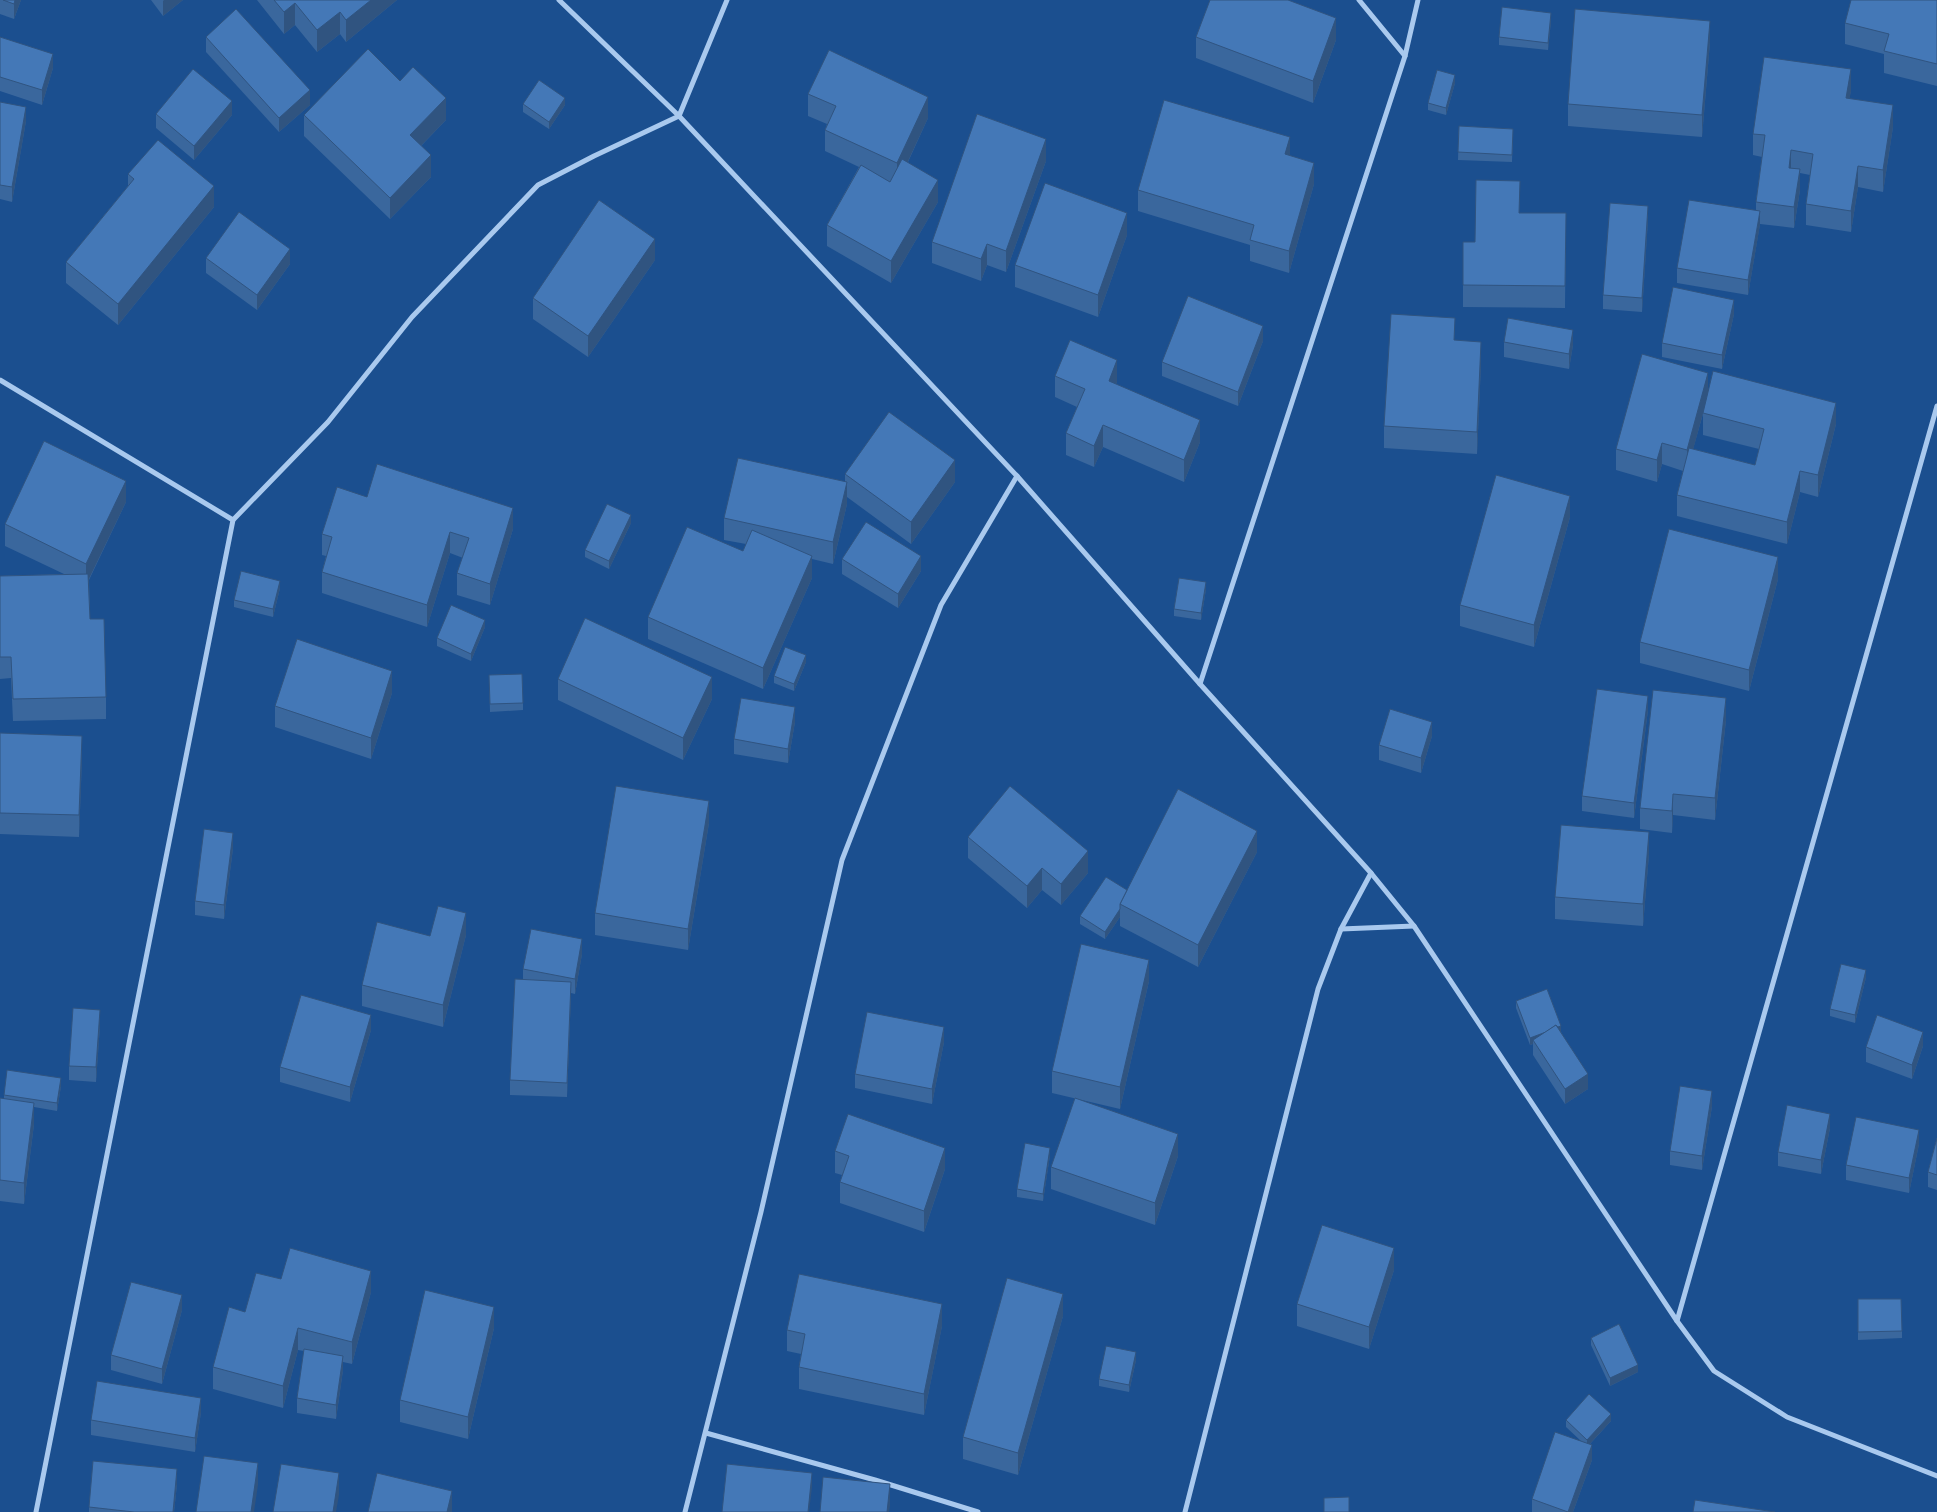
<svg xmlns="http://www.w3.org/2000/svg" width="1937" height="1512" font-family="'Alegreya Sans',sans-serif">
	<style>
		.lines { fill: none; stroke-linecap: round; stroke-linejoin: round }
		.minor { stroke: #a9c9ee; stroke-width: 5 }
		.wall { fill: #3a679d; fill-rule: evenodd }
		.shaded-wall { fill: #305480 }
		.building { fill: #4478b7; stroke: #305480 }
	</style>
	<rect width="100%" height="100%" fill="#1b4f8f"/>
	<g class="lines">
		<g class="minor">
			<path d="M559 0 679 116 1017 476 1200 684 1371 873 1414 926 1677 1321 1714 1371 1787 1417 1937 1476"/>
			<path d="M1359 0 1405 56"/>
			<path d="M0 380 233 520"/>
			<path d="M1200 684 1405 56 1418 0"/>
			<path d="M1341 929 1414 926"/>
			<path d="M1677 1321 1937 406"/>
			<path d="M706 1433 875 1480 978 1512"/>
			<path d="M36 1512 233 520 328 422 412 317 538 185 594 156 679 116 727 0"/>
			<path d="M685 1512 761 1212 842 860 941 605 1017 476"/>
			<path d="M1185 1512 1318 989 1341 929 1371 873"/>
		</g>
	</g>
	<g class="wall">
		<path d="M0 0H21L14 19 0 14Z"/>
		<path d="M151 0H183L163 16Z"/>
		<path d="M257 0H397L346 42 340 34 317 52 295 25 284 34Z"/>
		<path d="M1937 0V86L1884 73V54L1845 44V23Z"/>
		<path d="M1551 21 1548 50 1499 45V37Z"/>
		<path d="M0 37 53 68 42 105 0 91Z"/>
		<path d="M206 37 310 105 279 132 206 52Z"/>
		<path d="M1196 37 1336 40 1313 103 1196 58Z"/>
		<path d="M1710 42 1702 137 1568 126V104Z"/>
		<path d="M400 81 446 120 421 146 431 177 390 219 304 136V115Z"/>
		<path d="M1455 83 1446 115 1428 110V103Z"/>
		<path d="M1851 91 1849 99 1893 127 1883 192 1858 187 1851 232 1806 225V204L1810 175 1800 173V190L1794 228 1760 224 1748 295 1677 283V268L1756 210V202L1762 157 1753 155V134Z"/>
		<path d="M808 94 928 118 908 162 938 202 891 283 827 246V225L859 167 825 151V130L827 124 808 116Z"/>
		<path d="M0 102 26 121 12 202 0 199Z"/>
		<path d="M523 104 565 105 549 129 523 112Z"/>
		<path d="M156 114 232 115 194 160 156 128Z"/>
		<path d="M1459 126 1513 129 1512 162 1458 160Z"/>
		<path d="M1290 156 1314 184 1289 273 1250 261V245L1138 211V190Z"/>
		<path d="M1046 161 1006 272 987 265 981 281 932 263V242Z"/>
		<path d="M128 174 214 207 118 325 66 283V262L128 186Z"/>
		<path d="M1519 213H1566L1565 308 1463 307V242H1475Z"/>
		<path d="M1648 220 1642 312 1603 309V295Z"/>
		<path d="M1127 235 1098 317 1015 287V265Z"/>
		<path d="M206 258 290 264 257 310 206 273Z"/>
		<path d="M655 260 588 357 533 319V298Z"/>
		<path d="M1734 314 1722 369 1662 357V343Z"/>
		<path d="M1455 340 1481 364 1477 454 1384 448V426Z"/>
		<path d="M1263 341 1238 406 1162 376V362Z"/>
		<path d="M1504 342 1573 345 1569 369 1504 357Z"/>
		<path d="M1055 376 1117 382 1116 384 1200 442 1184 482 1103 447 1094 467 1066 455V433L1077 407 1055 397Z"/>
		<path d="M1708 391 1836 424 1818 497 1800 492 1787 544 1677 516V495L1683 471 1662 464 1657 482 1616 470V449ZM1703 414V435L1759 449 1755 465 1693 449Z"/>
		<path d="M845 474 955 482 911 544 847 497V504L833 564 812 559V578L763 689 648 639V617L743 551 746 544 724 540V518L845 482Z"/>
		<path d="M367 497 513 529 490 605 457 595V573L463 558 450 553 427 627 322 593V572L326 556 322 555V534Z"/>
		<path d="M126 502 89 580 90 619 106 697V719L13 721 11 678 0 679V576L64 574 5 546V524Z"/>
		<path d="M1570 517 1534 647 1460 626V605Z"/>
		<path d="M631 523 609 569 585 557V550Z"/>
		<path d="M842 559 921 571 898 608 842 574Z"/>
		<path d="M1778 579 1749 691 1640 663V642Z"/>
		<path d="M280 588 273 617 234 607V600Z"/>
		<path d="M1206 589 1201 620 1174 616V609Z"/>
		<path d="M485 627 471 661 437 646V638Z"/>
		<path d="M806 662 794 691 774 683V676Z"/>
		<path d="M489 675 523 703V710L490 712Z"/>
		<path d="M558 679 712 699 683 760 558 700Z"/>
		<path d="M392 693 371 759 275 727V706Z"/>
		<path d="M1648 710 1634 818 1582 811V796Z"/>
		<path d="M1726 720 1715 820 1673 815 1672 833 1640 829V808Z"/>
		<path d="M795 722 788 763 734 754V739Z"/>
		<path d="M0 733 82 758 79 837 0 834Z"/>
		<path d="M1432 736 1421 773 1379 760V745Z"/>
		<path d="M709 823 688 950 595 935V913Z"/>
		<path d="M968 837 1088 873 1061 905 1042 890 1027 908 968 858Z"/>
		<path d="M233 848 224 919 195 915V901Z"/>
		<path d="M1257 852 1198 967 1120 926V917L1105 939 1080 924V916L1127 890Z"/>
		<path d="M1649 854 1643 926 1555 919V897Z"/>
		<path d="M466 935 443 1027 362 1006V985L430 936Z"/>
		<path d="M582 954 575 994 571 993 567 1097 510 1095V1080L523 980V969Z"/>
		<path d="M1866 977 1855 1023 1830 1016V1009Z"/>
		<path d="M1149 981 1120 1109 1052 1093V1071Z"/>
		<path d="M1516 1001 1561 1032 1588 1089 1565 1104 1533 1055V1044L1530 1045 1516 1008Z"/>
		<path d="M100 1025 96 1082 69 1080V1066Z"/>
		<path d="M371 1030 350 1102 280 1082V1067Z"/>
		<path d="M944 1042 932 1104 855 1088V1074Z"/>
		<path d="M1923 1046 1912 1079 1866 1062V1047Z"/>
		<path d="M61 1086 57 1111 34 1107V1124L24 1204 0 1201V1098L4 1099V1095Z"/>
		<path d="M1712 1106 1702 1170 1670 1165V1151Z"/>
		<path d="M1830 1128 1821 1174 1778 1166V1152Z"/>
		<path d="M1937 1138V1190L1928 1187V1172Z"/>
		<path d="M1919 1144 1909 1193 1846 1180V1165Z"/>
		<path d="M835 1151 945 1169 924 1232 840 1203V1182L842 1175 835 1173Z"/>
		<path d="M1050 1155 1043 1201 1017 1197V1189Z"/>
		<path d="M1178 1156 1155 1225 1051 1189V1167Z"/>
		<path d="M1394 1270 1369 1349 1297 1326V1304Z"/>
		<path d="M281 1279 371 1292 352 1364 343 1362V1370L336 1419 297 1413V1398L304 1351 298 1350 283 1408 213 1389V1367L245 1312Z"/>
		<path d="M1858 1299 1902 1331V1338L1858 1340Z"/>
		<path d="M182 1310 162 1384 111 1370V1355Z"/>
		<path d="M1063 1316 1018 1475 963 1459V1437Z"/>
		<path d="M942 1326 924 1415 799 1389V1367L801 1354 787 1351V1330Z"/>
		<path d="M494 1328 468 1439 400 1422V1400Z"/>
		<path d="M1591 1338 1638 1372 1610 1386 1591 1345Z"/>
		<path d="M1136 1360 1129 1392 1099 1386V1379Z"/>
		<path d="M201 1412 195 1452 91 1435V1420Z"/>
		<path d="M1566 1420 1611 1421 1590 1444 1592 1460 1573 1512H1532V1499L1581 1441 1566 1427Z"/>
		<path d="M177 1484 174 1512H89V1507Z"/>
	</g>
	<g class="shaded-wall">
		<path d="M15 0H21L14 19V4Z"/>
		<path d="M164 0H183L163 16V1Z"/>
		<path d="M371 0H397L346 42V20Z"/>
		<path d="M295 3V25L284 34V12Z"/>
		<path d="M340 12V34L317 52V30Z"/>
		<path d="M1551 13V21L1548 50V43Z"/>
		<path d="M1336 18V40L1313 103V81Z"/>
		<path d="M1710 21V42L1702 137V115Z"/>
		<path d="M53 54V68L42 105V90Z"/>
		<path d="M1851 69V91L1846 120V98Z"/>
		<path d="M1455 75V83L1446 115V108Z"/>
		<path d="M310 90V105L279 132V118Z"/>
		<path d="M928 97V118L897 185V163Z"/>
		<path d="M446 98V120L410 157V135Z"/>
		<path d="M565 98V105L549 129V122Z"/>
		<path d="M232 101V115L194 160V146Z"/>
		<path d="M1893 105V127L1883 192V170Z"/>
		<path d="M26 107V121L12 202V187Z"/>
		<path d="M1290 137V159L1285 154Z"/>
		<path d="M1046 139V161L1006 272V251Z"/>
		<path d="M1791 150V172L1789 168Z"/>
		<path d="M431 155V177L390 219V198Z"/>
		<path d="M1314 163V184L1289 273V251Z"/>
		<path d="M1858 166V187L1851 232V211Z"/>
		<path d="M1800 169V190L1794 228V207Z"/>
		<path d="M938 180V202L891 283V261Z"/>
		<path d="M214 186V207L118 325V304Z"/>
		<path d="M1648 206V220L1642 312V298Z"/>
		<path d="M1760 211V225L1748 295V280Z"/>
		<path d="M1127 213V235L1098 317V295Z"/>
		<path d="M655 239V260L588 357V336Z"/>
		<path d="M987 244V265L981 281V259Z"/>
		<path d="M290 249V264L257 310V295Z"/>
		<path d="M1734 300V314L1722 369V355Z"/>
		<path d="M1263 326V341L1238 406V392Z"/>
		<path d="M1573 330V345L1569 369V354Z"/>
		<path d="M1481 342V364L1477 454V432Z"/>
		<path d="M1117 360V382L1109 402V381Z"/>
		<path d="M1708 373V395L1687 472V450Z"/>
		<path d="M1836 403V424L1818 497V475Z"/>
		<path d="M1200 420V442L1184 482V460Z"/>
		<path d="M1103 425V447L1094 467V446Z"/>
		<path d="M1662 443V464L1657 482V460Z"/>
		<path d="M955 460V482L911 544V522Z"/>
		<path d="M1800 471V492L1787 544V522Z"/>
		<path d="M126 481V502L86 585V564Z"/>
		<path d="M847 482V504L833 564V542Z"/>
		<path d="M1570 496V517L1534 647V625Z"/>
		<path d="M513 508V529L490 605V584Z"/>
		<path d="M631 515V523L609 569V561Z"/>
		<path d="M450 532V553L427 627V605Z"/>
		<path d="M812 556V578L763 689V668Z"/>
		<path d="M921 556V571L898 608V594Z"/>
		<path d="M1778 557V579L1749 691V670Z"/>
		<path d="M280 581V588L273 617V609Z"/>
		<path d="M1206 582V589L1201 620V613Z"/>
		<path d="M485 620V627L471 661V654Z"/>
		<path d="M806 655V662L794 691V684Z"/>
		<path d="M392 671V693L371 759V738Z"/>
		<path d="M712 677V699L683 760V738Z"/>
		<path d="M1648 696V710L1634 818V803Z"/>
		<path d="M1726 698V720L1715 820V798Z"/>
		<path d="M795 707V722L788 763V749Z"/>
		<path d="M1432 722V736L1421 773V758Z"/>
		<path d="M82 736V758L79 837V815Z"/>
		<path d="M1673 794V815L1672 833V811Z"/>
		<path d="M709 801V823L688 950V929Z"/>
		<path d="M1257 831V852L1198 967V945Z"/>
		<path d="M1649 832V854L1643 926V904Z"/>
		<path d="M233 833V848L224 919V905Z"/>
		<path d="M1088 851V873L1061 905V884Z"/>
		<path d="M1042 868V890L1027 908V886Z"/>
		<path d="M1120 909V917L1105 939V932Z"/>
		<path d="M466 913V935L443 1027V1005Z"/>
		<path d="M582 939V954L575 994V979Z"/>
		<path d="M1149 960V981L1120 1109V1087Z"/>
		<path d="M1866 970V977L1855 1023V1015Z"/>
		<path d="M571 982V996L567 1097V1083Z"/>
		<path d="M100 1010V1025L96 1082V1067Z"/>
		<path d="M371 1015V1030L350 1102V1087Z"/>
		<path d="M1561 1026V1033L1533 1040V1044L1530 1045V1038Z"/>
		<path d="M944 1027V1042L932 1104V1089Z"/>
		<path d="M1923 1032V1046L1912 1079V1065Z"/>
		<path d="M1588 1074V1089L1565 1104V1089Z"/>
		<path d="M61 1078V1086L57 1111V1103Z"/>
		<path d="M1712 1091V1106L1702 1170V1156Z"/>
		<path d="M34 1103V1124L24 1204V1183Z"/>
		<path d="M1830 1114V1128L1821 1174V1160Z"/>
		<path d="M1919 1130V1144L1909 1193V1178Z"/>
		<path d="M1178 1134V1156L1155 1225V1203Z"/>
		<path d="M945 1148V1169L924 1232V1211Z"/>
		<path d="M1050 1148V1155L1043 1201V1194Z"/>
		<path d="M1394 1248V1270L1369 1349V1327Z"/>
		<path d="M371 1271V1292L352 1364V1342Z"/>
		<path d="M1063 1294V1316L1018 1475V1453Z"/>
		<path d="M182 1295V1310L162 1384V1369Z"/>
		<path d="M942 1304V1326L924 1415V1394Z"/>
		<path d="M494 1307V1328L468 1439V1417Z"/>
		<path d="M298 1328V1350L283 1408V1386Z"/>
		<path d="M1136 1352V1360L1129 1392V1385Z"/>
		<path d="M343 1356V1370L336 1419V1405Z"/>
		<path d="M1638 1365V1372L1610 1386V1378Z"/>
		<path d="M201 1398V1412L195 1452V1438Z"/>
		<path d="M1611 1414V1421L1587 1447V1440Z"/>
		<path d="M1592 1445V1460L1573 1512H1568Z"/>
		<path d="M258 1463V1485L254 1512H251Z"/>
		<path d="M177 1469V1484L174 1512H173Z"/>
		<path d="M339 1473V1495L336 1512H333Z"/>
		<path d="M812 1473V1487L809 1512H808Z"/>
		<path d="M890 1484V1506L889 1512H887Z"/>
		<path d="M452 1491V1512H447Z"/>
	</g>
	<g class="building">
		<path d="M3 0H15L14 4Z"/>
		<path d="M274 0H371L346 20 340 12 317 30 295 3 284 12Z"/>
		<path d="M1210 0H1288L1336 18 1313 81 1196 37Z"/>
		<path d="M1851 0H1937V64L1884 51 1889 34 1845 23Z"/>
		<path d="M1502 7 1551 13 1548 43 1499 37Z"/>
		<path d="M236 9 310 90 279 118 206 37Z"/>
		<path d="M1575 9 1710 21 1702 115 1568 104Z"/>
		<path d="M0 37 53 54 42 90 0 77Z"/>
		<path d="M368 49 400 81 413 67 446 98 410 135 431 155 390 198 304 115Z"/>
		<path d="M829 50 928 97 897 163 825 130 836 106 808 94Z"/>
		<path d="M1764 57 1851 69 1846 98 1893 105 1883 170 1858 166 1851 211 1806 204 1813 154 1791 150 1789 168 1800 169 1794 207 1756 202 1765 135 1753 134Z"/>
		<path d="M193 69 232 101 194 146 156 114Z"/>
		<path d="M1437 70 1455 75 1446 108 1428 103Z"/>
		<path d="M539 80 565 98 549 122 523 104Z"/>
		<path d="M1164 100 1290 137 1285 154 1314 163 1289 251 1250 240 1254 225 1138 190Z"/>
		<path d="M0 102 26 107 12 187 0 185Z"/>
		<path d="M977 114 1046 139 1006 251 987 244 981 259 932 242Z"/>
		<path d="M1459 126 1513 129 1512 155 1458 152Z"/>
		<path d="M158 140 214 186 118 304 66 262 134 179 128 174Z"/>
		<path d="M902 159 938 180 891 261 827 225 861 165 890 182Z"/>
		<path d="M1476 180 1520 181 1519 213H1566L1565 286 1463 285V242H1475Z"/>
		<path d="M1045 183 1127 213 1098 295 1015 265Z"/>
		<path d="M599 200 655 239 588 336 533 298Z"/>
		<path d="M1689 200 1760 211 1748 280 1677 268Z"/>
		<path d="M1610 203 1648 206 1642 298 1603 295Z"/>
		<path d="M239 212 290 249 257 295 206 258Z"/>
		<path d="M1673 287 1734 300 1722 355 1662 343Z"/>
		<path d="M1188 296 1263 326 1238 392 1162 362Z"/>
		<path d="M1391 314 1455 318 1454 340 1481 342 1477 432 1384 426Z"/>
		<path d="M1508 318 1573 330 1569 354 1504 342Z"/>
		<path d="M1070 340 1117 360 1109 381 1200 420 1184 460 1103 425 1094 446 1066 433 1085 389 1055 376Z"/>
		<path d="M1642 354 1708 373 1687 450 1662 443 1657 460 1616 449Z"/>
		<path d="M1713 371 1836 403 1818 475 1800 471 1787 522 1677 495 1689 448 1755 465 1764 429 1703 413Z"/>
		<path d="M889 412 955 460 911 522 845 474Z"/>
		<path d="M44 441 126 481 86 564 5 524Z"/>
		<path d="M738 458 847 482 833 542 724 518Z"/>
		<path d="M377 464 513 508 490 584 457 573 469 538 450 532 427 605 322 572 332 537 322 534 337 487 367 497Z"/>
		<path d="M1496 475 1570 496 1534 625 1460 605Z"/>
		<path d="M607 504 631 515 609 561 585 550Z"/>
		<path d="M866 522 921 556 898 594 842 559Z"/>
		<path d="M687 527 743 551 752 530 812 556 763 668 648 617Z"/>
		<path d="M1669 529 1778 557 1749 670 1640 642Z"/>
		<path d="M241 571 280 581 273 609 234 600Z"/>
		<path d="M88 574 90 619H104L106 697 13 699 11 657H0V576Z"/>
		<path d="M1179 578 1206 582 1201 613 1174 609Z"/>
		<path d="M451 605 485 620 471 654 437 638Z"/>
		<path d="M585 618 712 677 683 738 558 679Z"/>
		<path d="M297 639 392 671 371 738 275 706Z"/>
		<path d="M785 647 806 655 794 684 774 676Z"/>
		<path d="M522 674 523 703 490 704 489 675Z"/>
		<path d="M1597 689 1648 696 1634 803 1582 796Z"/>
		<path d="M1653 690 1726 698 1715 798 1673 794 1672 811 1640 808Z"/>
		<path d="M741 698 795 707 788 749 734 739Z"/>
		<path d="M1390 709 1432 722 1421 758 1379 745Z"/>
		<path d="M0 733 82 736 79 815 0 813Z"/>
		<path d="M616 786 709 801 688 929 595 913Z"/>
		<path d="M1010 786 1088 851 1061 884 1042 868 1027 886 968 837Z"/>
		<path d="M1178 789 1257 831 1198 945 1120 904Z"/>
		<path d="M1561 825 1649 832 1643 904 1555 897Z"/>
		<path d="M204 829 233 833 224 905 195 901Z"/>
		<path d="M1106 877 1127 890 1120 904V909L1105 932 1080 916Z"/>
		<path d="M438 906 466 913 443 1005 362 985 377 922 430 936Z"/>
		<path d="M531 929 582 939 575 979 523 969Z"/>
		<path d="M1081 944 1149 960 1120 1087 1052 1071Z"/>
		<path d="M1841 964 1866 970 1855 1015 1830 1009Z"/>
		<path d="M515 979 571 982 567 1083 510 1080Z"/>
		<path d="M1547 989 1561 1026 1558 1027 1556 1025 1546 1032 1530 1038 1516 1001Z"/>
		<path d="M301 995 371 1015 350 1087 280 1067Z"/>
		<path d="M73 1008 100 1010 96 1067 69 1066Z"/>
		<path d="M867 1012 944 1027 932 1089 855 1074Z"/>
		<path d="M1877 1015 1923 1032 1912 1065 1866 1047Z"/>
		<path d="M1556 1025 1588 1074 1565 1089 1533 1040Z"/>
		<path d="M7 1070 61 1078 57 1103 4 1095Z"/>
		<path d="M1680 1086 1712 1091 1702 1156 1670 1151Z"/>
		<path d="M0 1098 34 1103 24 1183 0 1180Z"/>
		<path d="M1075 1098 1178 1134 1155 1203 1051 1167Z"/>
		<path d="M1787 1105 1830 1114 1821 1160 1778 1152Z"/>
		<path d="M848 1114 945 1148 924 1211 840 1182 849 1156 835 1151Z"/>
		<path d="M1856 1117 1919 1130 1909 1178 1846 1165Z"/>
		<path d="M1937 1138V1175L1928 1172Z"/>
		<path d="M1025 1143 1050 1148 1043 1194 1017 1189Z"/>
		<path d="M1322 1225 1394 1248 1369 1327 1297 1304Z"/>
		<path d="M290 1248 371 1271 352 1342 298 1328 283 1386 213 1367 229 1307 245 1312 256 1273 281 1279Z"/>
		<path d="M799 1274 942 1304 924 1394 799 1367 805 1334 787 1330Z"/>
		<path d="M1007 1278 1063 1294 1018 1453 963 1437Z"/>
		<path d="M131 1282 182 1295 162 1369 111 1355Z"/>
		<path d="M425 1290 494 1307 468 1417 400 1400Z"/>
		<path d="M1858 1299H1901L1902 1331 1858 1332Z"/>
		<path d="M1619 1324 1638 1365 1610 1378 1591 1338Z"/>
		<path d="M1106 1346 1136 1352 1129 1385 1099 1379Z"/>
		<path d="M304 1349 343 1356 336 1405 297 1398Z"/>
		<path d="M97 1381 201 1398 195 1438 91 1420Z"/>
		<path d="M1589 1394 1611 1414 1587 1440 1566 1420Z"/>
		<path d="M1555 1432 1592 1445 1568 1512 1532 1499Z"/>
		<path d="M204 1456 258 1463 251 1512H196Z"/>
		<path d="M93 1461 177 1469 173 1512H134L89 1507Z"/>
		<path d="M281 1464 339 1473 333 1512H273Z"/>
		<path d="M727 1464 812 1473 808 1512H722Z"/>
		<path d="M377 1473 452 1491 447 1512H368Z"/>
		<path d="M823 1477 890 1484 887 1512H820Z"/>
		<path d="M1349 1497V1512H1324V1498Z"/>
		<path d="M1695 1500 1775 1512H1693Z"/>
	</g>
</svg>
